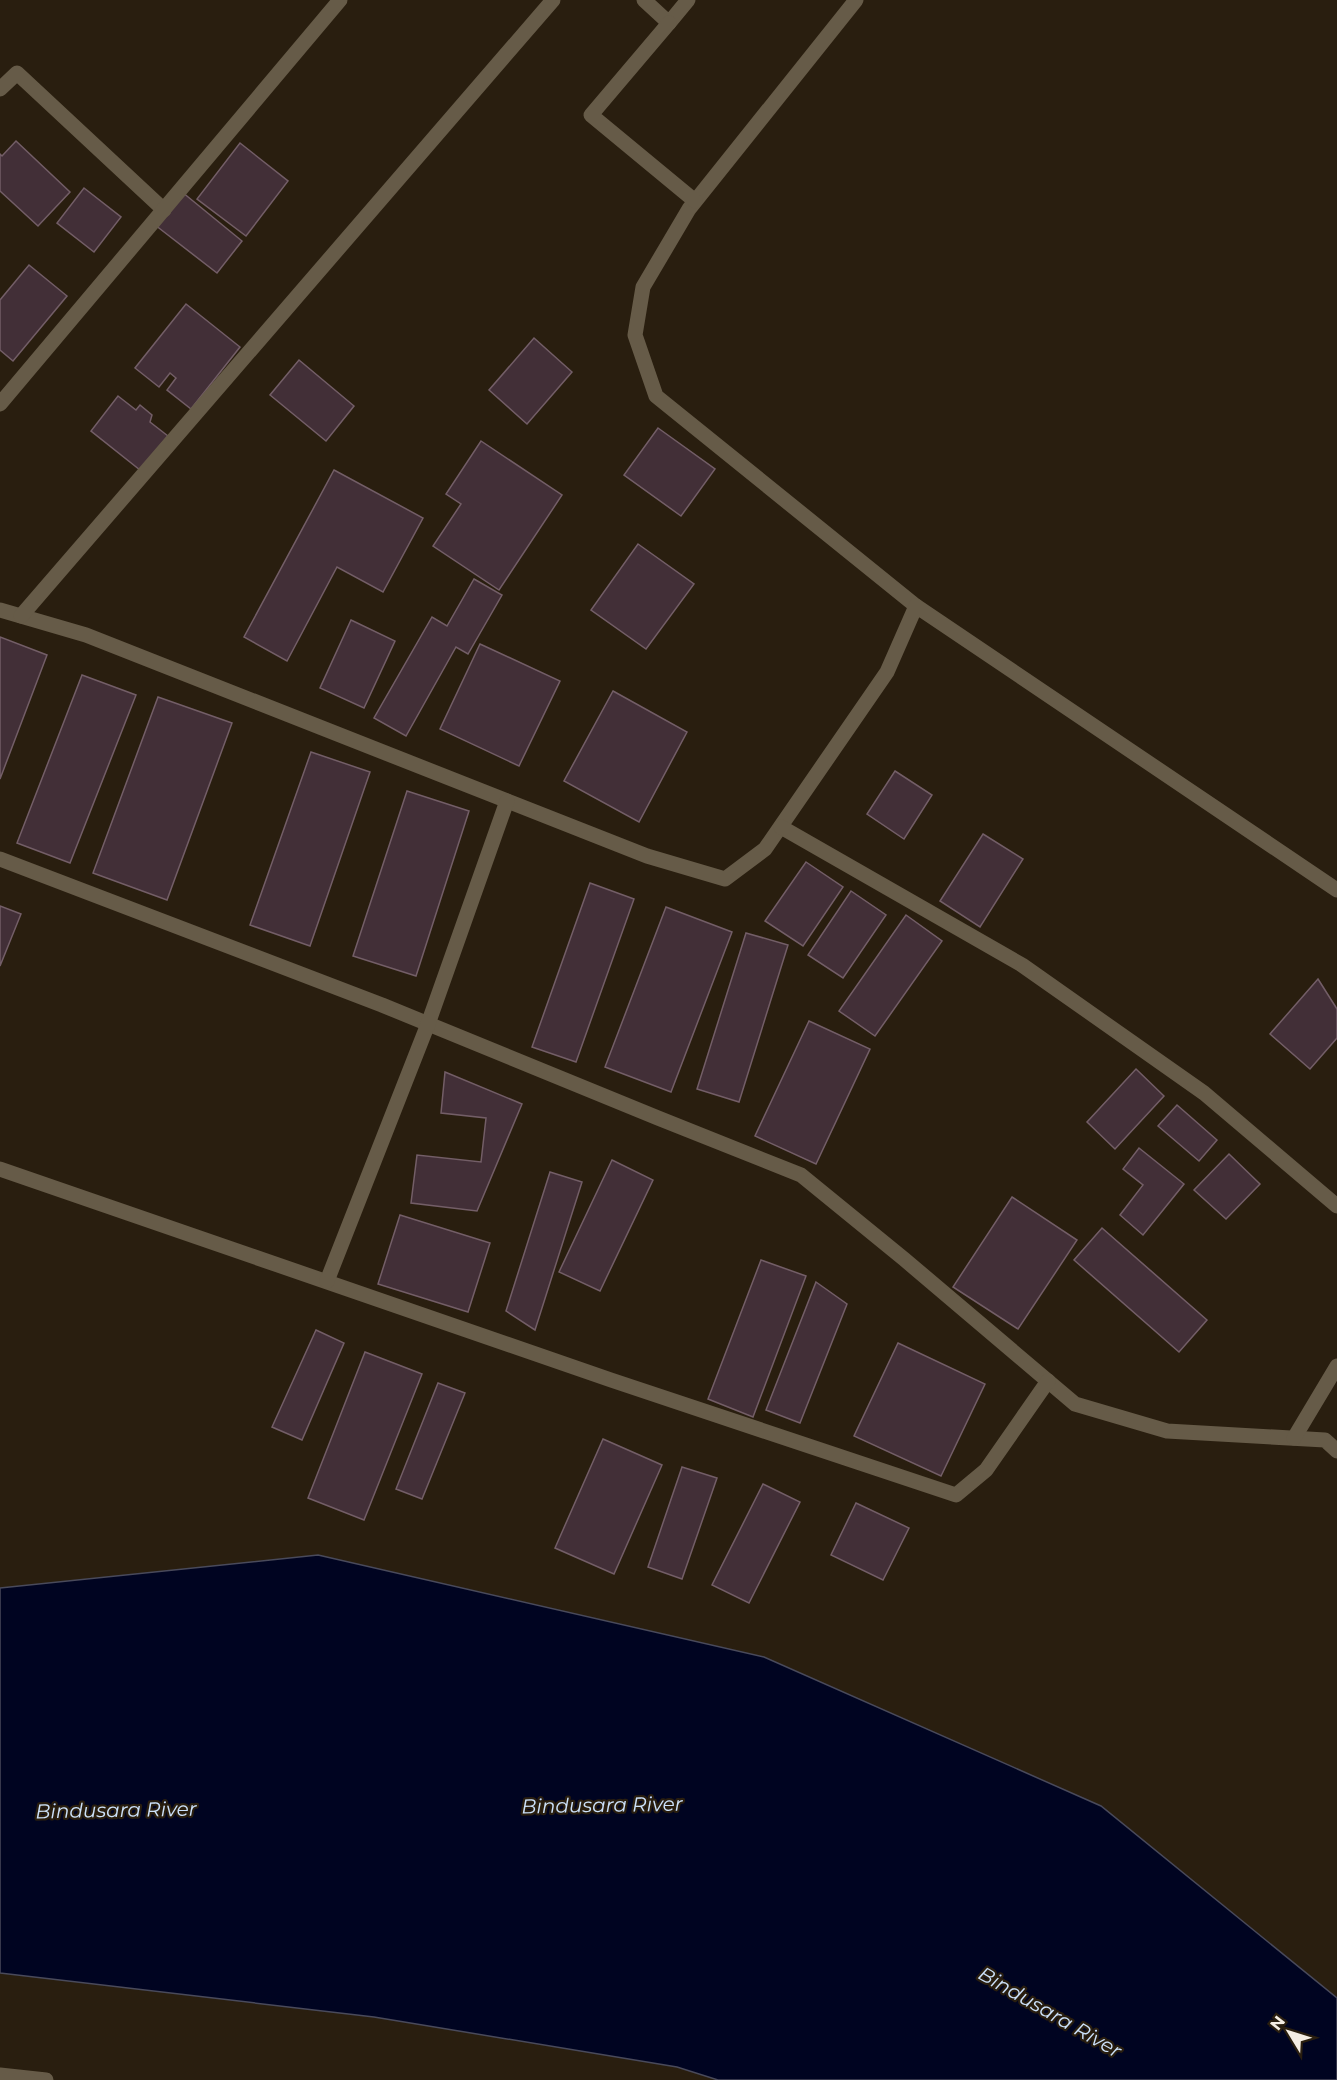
<svg xmlns="http://www.w3.org/2000/svg" width="1337" height="2080" font-family="Montserrat,sans-serif">
	<style>
		.water { fill: #000421; stroke: #494a5b; stroke-width: 1.5 }
		.building { fill: #422f37; stroke: #735e67; stroke-width: 1.5 }
		.lines { fill: none; stroke-linecap: round; stroke-linejoin: round }
		.minor { stroke: #665b48; stroke-width: 15 }
		.labels { text-anchor: middle; dominant-baseline: central; stroke-width: 4.5; stroke-linejoin: round; paint-order: stroke }
		.water-label { font-size: 20px; font-style: italic; fill: #cde2fb; stroke: #291e0f }
	</style>
	<rect width="100%" height="100%" fill="#291e0f"/>
	<path class="water" d="M318 1555 764 1657 1101 1806 1337 1998V2080H718L677 2067 374 2017 0 1973V1588Z"/>
	<g class="building">
		<path d="M16 141 70 192 38 226 0 191V154L2 156Z"/>
		<path d="M240 143 288 181 246 236 197 199Z"/>
		<path d="M84 188 121 217 94 252 57 223Z"/>
		<path d="M182 192 242 241 217 273 155 225Z"/>
		<path d="M29 265 67 296 13 361 0 350V300Z"/>
		<path d="M186 304 240 347 191 409 167 390 176 378 170 373 159 387 135 368Z"/>
		<path d="M534 338 572 372 527 424 489 390Z"/>
		<path d="M299 360 354 406 326 441 270 395Z"/>
		<path d="M118 396 136 410 140 405 152 415 150 422 168 436 140 470 91 431Z"/>
		<path d="M658 428 715 469 681 516 624 475Z"/>
		<path d="M481 441 562 495 499 590 433 546 461 504 446 494Z"/>
		<path d="M334 470 423 518 383 592 337 567 287 661 244 637Z"/>
		<path d="M638 544 694 584 646 649 591 610Z"/>
		<path d="M474 579 502 595 468 654 456 647 406 736 374 718 432 617 447 626Z"/>
		<path d="M351 620 395 641 364 708 320 688Z"/>
		<path d="M0 637 47 655 0 779Z"/>
		<path d="M480 644 560 681 519 766 440 729Z"/>
		<path d="M82 675 136 695 70 863 17 843Z"/>
		<path d="M613 691 687 732 639 822 564 781Z"/>
		<path d="M158 697 232 723 167 900 93 873Z"/>
		<path d="M311 752 370 772 310 946 250 925Z"/>
		<path d="M895 771 932 795 904 839 867 814Z"/>
		<path d="M407 791 469 811 416 976 353 956Z"/>
		<path d="M983 834 1023 859 980 927 940 901Z"/>
		<path d="M806 862 843 887 803 946 765 921Z"/>
		<path d="M590 883 634 899 576 1062 532 1047Z"/>
		<path d="M851 891 886 915 843 978 808 955Z"/>
		<path d="M0 906 21 914 0 966Z"/>
		<path d="M666 907 732 932 671 1092 605 1067Z"/>
		<path d="M906 915 942 941 875 1036 839 1011Z"/>
		<path d="M746 933 788 945 739 1102 697 1089Z"/>
		<path d="M1318 979 1337 1009V1038L1310 1069 1270 1034Z"/>
		<path d="M809 1021 870 1049 816 1164 755 1136Z"/>
		<path d="M1136 1069 1164 1096 1115 1149 1087 1122Z"/>
		<path d="M445 1072 522 1104 477 1211 411 1203 417 1155 481 1162 486 1118 441 1113Z"/>
		<path d="M1177 1105 1217 1140 1199 1161 1158 1126Z"/>
		<path d="M1139 1148 1184 1184 1143 1235 1120 1215 1143 1185 1123 1169Z"/>
		<path d="M1229 1154 1260 1184 1226 1219 1194 1190Z"/>
		<path d="M612 1160 653 1180 600 1291 559 1272Z"/>
		<path d="M550 1172 582 1182 535 1330 506 1311Z"/>
		<path d="M1012 1197 1077 1240 1018 1329 953 1287Z"/>
		<path d="M400 1215 490 1243 468 1312 378 1284Z"/>
		<path d="M1102 1228 1207 1320 1179 1352 1074 1260Z"/>
		<path d="M761 1260 806 1276 753 1417 708 1399Z"/>
		<path d="M816 1282 847 1304 800 1423 766 1410Z"/>
		<path d="M316 1330 344 1343 302 1440 272 1427Z"/>
		<path d="M898 1343 985 1384 941 1476 854 1436Z"/>
		<path d="M365 1352 422 1374 364 1520 308 1498Z"/>
		<path d="M438 1383 465 1393 422 1499 396 1489Z"/>
		<path d="M603 1439 662 1465 614 1574 555 1548Z"/>
		<path d="M682 1467 717 1478 682 1579 648 1567Z"/>
		<path d="M763 1484 800 1502 749 1603 712 1585Z"/>
		<path d="M856 1503 909 1528 883 1580 831 1555Z"/>
	</g>
	<g class="lines">
		<g class="minor">
			<path d="M644 0 669 23 688 0"/>
			<path d="M856 0 689 209 643 287 635 335 656 396 916 606"/>
			<path d="M669 23 591 115 695 201"/>
			<path d="M0 89 17 73 164 210"/>
			<path d="M0 404 340 0"/>
			<path d="M0 610 86 635 647 856 725 879 765 849 887 672 916 606 1337 890"/>
			<path d="M21 616 553 0"/>
			<path d="M781 827 1022 965 1204 1093 1337 1206"/>
			<path d="M0 859 382 1005 658 1118 801 1175 904 1259 1075 1404 1167 1431 1325 1440 1337 1451"/>
			<path d="M0 1169 611 1380 956 1495 986 1470 1048 1381"/>
			<path d="M327 1281 428 1024 507 801"/>
			<path d="M1294 1438 1337 1366"/>
			<path d="M0 2075 46 2080"/>
		</g>
	</g>
	<g class="labels">
		<g class="water-label">
			<text transform="translate(602 1805) rotate(-1)">Bindusara River</text>
			<text transform="translate(116 1810) rotate(-1)">Bindusara River</text>
			<text transform="translate(1050 2012) rotate(30)">Bindusara River</text>
		</g>
	</g>
	<g transform="translate(1289 2032) rotate(308)" stroke="#291e0f" stroke-width="4.5" paint-order="stroke">
	<path d="M0-4.5L10 22L0 15L-10 22Z" fill="#f4ede3"/>
	<text y="-9" font-size="16" font-weight="bold" text-anchor="middle" fill="#f4ede3">N</text>
	</g>
</svg>
